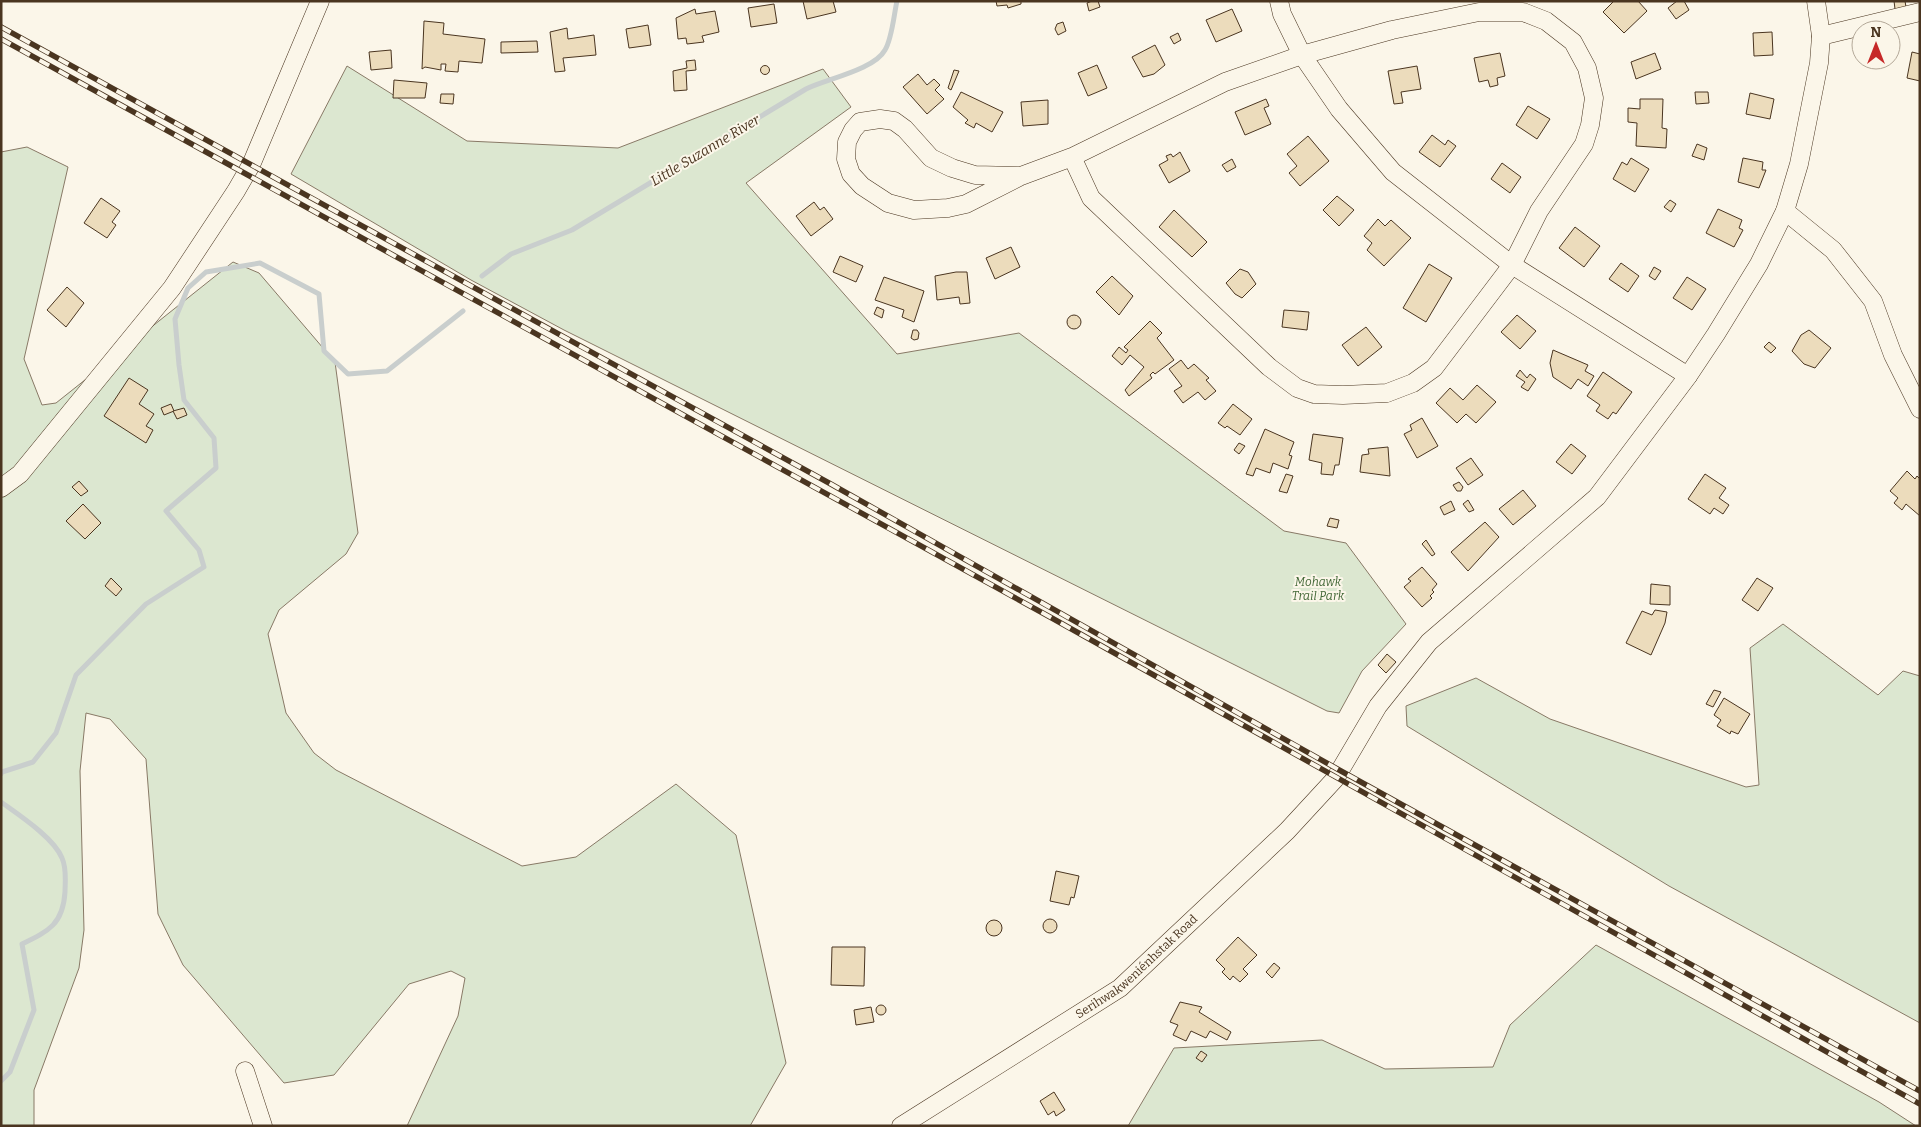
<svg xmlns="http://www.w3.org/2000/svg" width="1921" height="1127" viewBox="0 0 1921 1127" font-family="Bitter,serif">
	<rect width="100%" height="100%" fill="#fbf6e9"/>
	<g fill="#dce7d0" stroke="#887966">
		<polygon points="347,66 467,141 618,148 823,69 851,107 746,183 897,354 1019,333 1284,531 1346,543 1406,624 1362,671 1339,713 1327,711 564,330 471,280 291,174"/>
		<polygon points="27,147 68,167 24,359 42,405 56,403 233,262 259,273 335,362 358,533 346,554 279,610 268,634 286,713 314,753 336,770 522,866 576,857 676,784 736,835 786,1063 750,1126 407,1126 458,1016 465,978 451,971 409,984 334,1075 284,1083 183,965 158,914 146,759 110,719 86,713 80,771 84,930 79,968 34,1090 34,1126 1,1126 1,152"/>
		<polygon points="1783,624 1878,695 1903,671 1920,676 1920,1023 1669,886 1407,726 1406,706 1476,678 1550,719 1746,787 1759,785 1750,648"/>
		<polygon points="1596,945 1879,1102 1916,1126 1128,1126 1174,1048 1322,1040 1385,1069 1493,1067 1510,1025"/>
	</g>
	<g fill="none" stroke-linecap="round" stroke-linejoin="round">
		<g stroke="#c9cecd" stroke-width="5">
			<path d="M482,276L511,254L572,230L806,89C826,79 874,70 885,50C892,39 894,14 897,1"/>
			<polyline points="1,774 2,772 33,762 56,733 76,675 146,604 204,567 199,550 166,511 216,468 214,438 184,400 179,365 175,319 188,288 206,272 260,263 319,294 324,351 348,374 387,371 463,311"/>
			<path d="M1,802C19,815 54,838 62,858C67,869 65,882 65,892C63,924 49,931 22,944L34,1010L10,1072L1,1081"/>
		</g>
	</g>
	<g fill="#ecdcbc" stroke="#4a3520">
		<polygon points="803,1 833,1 836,12 807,19"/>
		<polygon points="996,1 1021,1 1021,4 1008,8 1007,5 997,6"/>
		<polygon points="1092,1 1098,1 1100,7 1089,11 1087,3"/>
		<polygon points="1614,1 1638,1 1647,11 1624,33 1603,12"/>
		<polygon points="1677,1 1684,1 1689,10 1676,19 1668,8"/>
		<polygon points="1894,1 1905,1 1906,7 1895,9"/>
		<polygon points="774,4 777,23 751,27 748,8"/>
		<polygon points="695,9 696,14 715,11 719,32 702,36 704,42 687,44 686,38 678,39 676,18"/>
		<polygon points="1232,9 1242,31 1216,42 1206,20"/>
		<polygon points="424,21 444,23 443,34 485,39 482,63 459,61 458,72 445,71 446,64 441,64 441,70 425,67 422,69"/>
		<polygon points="1063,22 1066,31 1058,35 1055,29 1057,24"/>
		<polygon points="648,25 651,45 629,48 626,29"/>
		<polygon points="567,28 568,39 594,35 596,55 563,58 565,71 555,72 550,32"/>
		<polygon points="1772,32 1773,55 1754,56 1753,33"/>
		<polygon points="1178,33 1181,40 1174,44 1170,37"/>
		<polygon points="537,41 538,52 501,53 501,42"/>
		<polygon points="1155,45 1165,65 1154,74 1143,77 1132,57"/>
		<polygon points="391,50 392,68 371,70 369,52"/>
		<polygon points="1912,52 1920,54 1920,81 1907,78"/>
		<polygon points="1500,53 1505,76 1497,78 1498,85 1490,87 1488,80 1479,82 1474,58"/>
		<polygon points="1655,53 1661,69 1636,79 1631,62"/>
		<polygon points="695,60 696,70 686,71 687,90 674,91 673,71 687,68 686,61"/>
		<polygon points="1097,65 1107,88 1088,96 1078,73"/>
		<circle cx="765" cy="70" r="4.5"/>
		<polygon points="1417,66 1421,89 1401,92 1403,103 1394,104 1388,71"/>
		<polygon points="954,70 959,71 951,90 948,88"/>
		<polygon points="918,74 927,85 934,79 940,85 935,90 944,99 927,114 903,87"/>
		<polygon points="394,80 427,83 425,98 393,98"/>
		<polygon points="961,92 1003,112 992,132 976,123 974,128 965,123 968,120 953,107"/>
		<polygon points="1695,92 1708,92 1709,103 1696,104"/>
		<polygon points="1750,93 1774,99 1770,119 1746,114"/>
		<polygon points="441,94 454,94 453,104 440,103"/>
		<polygon points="1266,99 1269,106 1264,108 1271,124 1245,135 1235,112"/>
		<polygon points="1640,99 1663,99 1662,128 1667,129 1666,148 1636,146 1637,123 1628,122 1628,108 1640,109"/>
		<polygon points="1048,100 1048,124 1023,126 1021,102"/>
		<polygon points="1528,106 1550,119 1537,139 1516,125"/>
		<polygon points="1432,135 1445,145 1448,140 1456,146 1440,167 1419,152"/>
		<polygon points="1308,136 1329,161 1300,186 1289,173 1297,166 1287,154"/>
		<polygon points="1697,144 1707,148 1704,160 1692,156"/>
		<polygon points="1180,152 1190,171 1169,183 1159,165 1168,160 1166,156 1171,154 1173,157"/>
		<polygon points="1631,158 1649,169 1635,192 1613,179 1622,162 1627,165"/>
		<polygon points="1743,158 1763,162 1762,170 1766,170 1759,188 1738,182"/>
		<polygon points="1232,159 1236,167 1227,172 1222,165"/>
		<polygon points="1502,163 1521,177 1510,193 1491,179"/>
		<polygon points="1337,196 1354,210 1339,226 1323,210"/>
		<polygon points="101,198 120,211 112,222 116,225 107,238 84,223"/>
		<polygon points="1670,200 1676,204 1671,212 1664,207"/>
		<polygon points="814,202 820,210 824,207 833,219 811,236 796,216"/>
		<polygon points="1718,209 1742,220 1739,228 1743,230 1734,247 1706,233"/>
		<polygon points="1174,210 1207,242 1192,257 1159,227"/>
		<polygon points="1378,219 1385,226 1391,220 1411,238 1384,266 1367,250 1372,243 1364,236"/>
		<polygon points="1575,227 1600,246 1584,267 1559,248"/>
		<polygon points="1011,247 1020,267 995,279 986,258"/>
		<polygon points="840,256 863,266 856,282 833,272"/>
		<polygon points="1621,263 1639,276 1628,292 1609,279"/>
		<polygon points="1429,264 1452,278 1426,322 1403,308"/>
		<polygon points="1654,267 1661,271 1655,280 1649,276"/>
		<polygon points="1240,269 1248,272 1256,284 1242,298 1235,294 1226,283"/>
		<polygon points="956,272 967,272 970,303 960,304 959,297 937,300 935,276"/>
		<polygon points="1112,276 1133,296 1119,315 1096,292"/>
		<polygon points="884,277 924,291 914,322 902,317 904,310 875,300"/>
		<polygon points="1687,277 1706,289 1692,310 1673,298"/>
		<polygon points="67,287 84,303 66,327 47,310"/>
		<polygon points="877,307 884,310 882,318 874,314"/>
		<polygon points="1284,310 1309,312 1307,330 1282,327"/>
		<circle cx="1074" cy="322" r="7"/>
		<polygon points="1517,315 1536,331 1520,349 1501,332"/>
		<polygon points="1150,321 1162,333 1157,338 1174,360 1155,374 1153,372 1150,375 1152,378 1129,396 1125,390 1144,367 1130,355 1122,365 1112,356 1119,347 1126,353 1128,350 1124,347"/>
		<polygon points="1366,327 1382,347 1358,366 1342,345"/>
		<polygon points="913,330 917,330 919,333 918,339 914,340 911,338"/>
		<polygon points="1809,330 1831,348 1815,368 1804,364 1792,351 1801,335"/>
		<polygon points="1769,342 1776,348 1771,353 1764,347"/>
		<polygon points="1553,350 1588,365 1585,371 1594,376 1588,386 1578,379 1571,389 1553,377 1550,363"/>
		<polygon points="1181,360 1188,369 1194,364 1209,378 1206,380 1216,391 1205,400 1198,392 1183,403 1174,391 1182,386 1169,369"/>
		<polygon points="1520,370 1527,378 1530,374 1536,379 1528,391 1521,387 1525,382 1516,376"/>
		<polygon points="1603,372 1632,392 1616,414 1613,412 1608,419 1596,411 1600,405 1587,396"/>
		<polygon points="129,378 148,390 139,404 154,414 146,426 153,430 146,443 104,416"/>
		<polygon points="1477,385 1496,402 1476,423 1466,414 1457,423 1436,403 1450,388 1463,400"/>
		<polygon points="171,404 174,411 164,415 161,408"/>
		<polygon points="1233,404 1252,419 1240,435 1227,426 1225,428 1218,423"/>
		<polygon points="184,408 187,415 177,419 173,411"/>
		<polygon points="1422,418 1438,446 1417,458 1404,434 1412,430 1410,425"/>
		<polygon points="1265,429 1294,442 1289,455 1292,456 1288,469 1273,463 1270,473 1256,468 1253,476 1246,474"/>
		<polygon points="1313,434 1343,438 1339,465 1335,465 1333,475 1321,474 1322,463 1309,460"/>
		<polygon points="1239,443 1245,446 1239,454 1234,450"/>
		<polygon points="1571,444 1586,456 1572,474 1556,462"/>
		<polygon points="1388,447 1390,476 1360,472 1362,455 1369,454 1368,449"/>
		<polygon points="1471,458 1483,475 1468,485 1456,468"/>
		<polygon points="1907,471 1915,479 1917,476 1920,479 1920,516 1906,504 1902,510 1894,503 1898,498 1890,491"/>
		<polygon points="1286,474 1293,476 1287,493 1279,491"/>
		<polygon points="1705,474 1726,488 1719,498 1729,505 1723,514 1714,508 1710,514 1688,499"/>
		<polygon points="79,481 88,491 81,496 72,487"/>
		<polygon points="1459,482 1463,487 1461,491 1457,491 1453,485"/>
		<polygon points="1523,490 1536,506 1513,525 1499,509"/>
		<polygon points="1468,500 1474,510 1469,512 1463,504"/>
		<polygon points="1451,501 1455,510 1444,515 1440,507"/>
		<polygon points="83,504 101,523 85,539 66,521"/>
		<polygon points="1330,518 1339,520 1337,528 1327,526"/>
		<polygon points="1485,522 1499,537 1468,571 1451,552"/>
		<polygon points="1426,540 1435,554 1432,556 1422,544"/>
		<polygon points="1422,567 1437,584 1432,590 1434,592 1430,596 1432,598 1422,607 1404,587 1411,581 1408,579"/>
		<polygon points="111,578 122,589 116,596 105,586"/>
		<polygon points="1757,578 1773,588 1758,611 1742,600"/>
		<polygon points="1651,584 1670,586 1670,605 1650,604"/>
		<polygon points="1655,610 1667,612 1665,623 1651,655 1626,643 1642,611 1652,615"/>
		<polygon points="1387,654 1396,662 1386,673 1378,665"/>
		<polygon points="1714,690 1721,692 1713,707 1706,704"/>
		<polygon points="1724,698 1750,714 1738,734 1731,731 1730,734 1717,726 1721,720 1714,715"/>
		<polygon points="1056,871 1079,876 1074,898 1071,897 1069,905 1050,901"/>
		<circle cx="1050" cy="926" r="7"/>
		<circle cx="994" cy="928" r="8"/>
		<polygon points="1238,937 1257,955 1243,969 1248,974 1240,982 1233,976 1230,980 1222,972 1225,969 1216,960"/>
		<polygon points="832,947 865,947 864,986 831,985"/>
		<polygon points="1274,963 1280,968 1272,978 1266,972"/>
		<polygon points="1180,1002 1202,1007 1199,1012 1231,1032 1227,1040 1210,1031 1206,1038 1191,1031 1186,1041 1173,1035 1178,1025 1170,1022"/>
		<circle cx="881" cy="1010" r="5"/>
		<polygon points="871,1007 874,1022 856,1025 854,1010"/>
		<polygon points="1201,1051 1207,1055 1202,1062 1196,1058"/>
		<polygon points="1054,1092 1065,1110 1056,1116 1054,1111 1048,1115 1040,1101"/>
	</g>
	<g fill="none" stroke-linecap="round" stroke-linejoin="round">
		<g stroke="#4a3520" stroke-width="19">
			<g id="minor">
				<polyline points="1279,1 1282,14 1302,55 1339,109 1393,172 1512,265 1688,376"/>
				<polyline points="1821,36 1920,12"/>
				<polyline points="1021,176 975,175 952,168 931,158 905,129 894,121 880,119 860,122 853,130 847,142 846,159 851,174 862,186 888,203 914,210 948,208 966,204 1021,176 1072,157 1225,82 1302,55 1392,30 1479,12 1523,12 1546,21 1573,42 1587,68 1594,98 1590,125 1584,144 1539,211 1512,265 1434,368 1413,383 1387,393 1343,395 1314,394 1297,388 1269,367 1091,198 1072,157"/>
				<polyline points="1785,211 1833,250 1873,301 1893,355 1920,409"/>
				<polyline points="1,488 20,474 172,288 236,191 251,165 320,1"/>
				<polyline points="245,1071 263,1126"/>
				<path id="s1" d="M901,1126L1120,988L1287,831L1335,779L1378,706L1429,642L1597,497L1688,376L1716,334L1759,264L1785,211L1799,164L1819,63L1821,36L1816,1"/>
			</g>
		</g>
		<use href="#minor" stroke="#fbf6e9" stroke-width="18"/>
		<g stroke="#4a3520" stroke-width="5.5">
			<g id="rail">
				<polyline points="1,27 829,483 1341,771 1920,1091"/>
				<polyline points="1,39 1050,617 1920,1104"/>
			</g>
		</g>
		<use href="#rail" stroke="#fbf6e9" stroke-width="4" stroke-dasharray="11" stroke-linecap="butt"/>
	</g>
	<g text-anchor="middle" stroke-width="4" stroke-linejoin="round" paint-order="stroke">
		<g font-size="12" font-style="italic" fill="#436837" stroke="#fbf6e9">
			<text x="1318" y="586">Mohawk<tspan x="1318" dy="14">Trail Park</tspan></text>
		</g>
		<g font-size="12" fill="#4a3520" stroke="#fbf6e9">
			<text dy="4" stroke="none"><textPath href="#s1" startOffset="285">Serihwakweniénhstak Road</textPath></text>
		</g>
		<g font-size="14" font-style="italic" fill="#4a3520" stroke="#fbf6e9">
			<text transform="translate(705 150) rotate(-31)" y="5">Little Suzanne River</text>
		</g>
	</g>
	<rect width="1921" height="1127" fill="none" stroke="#4a3520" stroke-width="5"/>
	<g transform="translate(1876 45)"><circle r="24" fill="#fbf6e9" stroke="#b4a999"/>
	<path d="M0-4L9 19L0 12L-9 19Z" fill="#c62828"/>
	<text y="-8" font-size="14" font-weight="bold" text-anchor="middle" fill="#4a3520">N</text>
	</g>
</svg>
